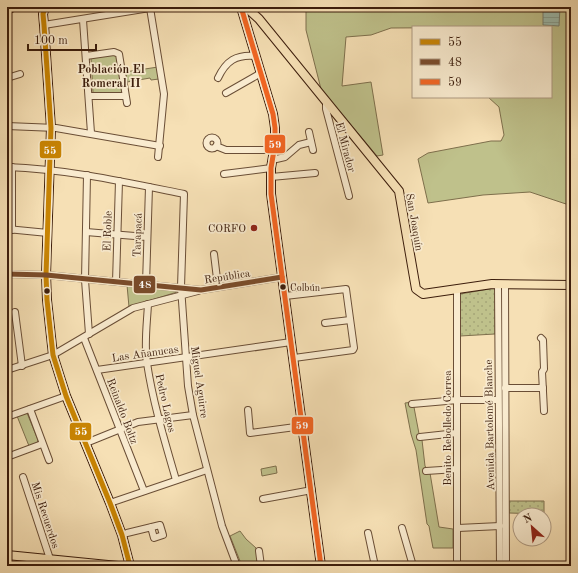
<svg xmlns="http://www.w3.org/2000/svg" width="578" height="573" viewBox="0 0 578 573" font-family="'Old Standard TT',serif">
	<defs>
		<pattern id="grass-dots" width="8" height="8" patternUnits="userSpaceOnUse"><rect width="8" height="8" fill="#bfc18b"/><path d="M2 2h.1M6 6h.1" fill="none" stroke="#a5a577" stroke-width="1.8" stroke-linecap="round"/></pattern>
		<pattern id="water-rules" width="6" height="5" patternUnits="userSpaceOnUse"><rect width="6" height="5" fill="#9dbdb0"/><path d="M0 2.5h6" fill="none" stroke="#88a296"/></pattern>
	</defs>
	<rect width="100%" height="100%" fill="#f6e0b5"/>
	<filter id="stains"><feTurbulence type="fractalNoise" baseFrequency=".005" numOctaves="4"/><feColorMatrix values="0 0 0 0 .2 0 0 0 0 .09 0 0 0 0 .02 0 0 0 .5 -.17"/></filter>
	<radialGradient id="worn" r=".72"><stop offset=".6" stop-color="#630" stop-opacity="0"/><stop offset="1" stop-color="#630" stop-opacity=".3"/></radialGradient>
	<g fill="url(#grass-dots)" stroke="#7e6f4c">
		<polygon points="495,288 495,334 460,336 460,294"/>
		<polygon points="509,501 544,501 544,514 509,513"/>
	</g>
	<g fill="#bfc18b" stroke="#7e6f4c">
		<polygon points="306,7 571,7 571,209 569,205 530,192 483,195 428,203 418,159 428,153 491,141 501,141 504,135 499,107 488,97 551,97 551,27 391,28 371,35 346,37 342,86 371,82 383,155 377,156 321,89 306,30"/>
		<polygon points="114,54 117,57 122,92 119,95 93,93 91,58"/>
		<polygon points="158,67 159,79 151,80 150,78 127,82 125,72"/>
		<polygon points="127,285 174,290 177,292 129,307"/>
		<polygon points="413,402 420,439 422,440 425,466 430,473 439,527 453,529 453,548 433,548 429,526 427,524 416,450 411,434 405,403"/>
		<polygon points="27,413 38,440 37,443 29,446 17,416"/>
		<polygon points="276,466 277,473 262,476 261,469"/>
		<polygon points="240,531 246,539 256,548 258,566 242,566 230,536"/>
	</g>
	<polygon fill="url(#water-rules)" stroke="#767d6e" points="543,7 560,7 559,26 543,25"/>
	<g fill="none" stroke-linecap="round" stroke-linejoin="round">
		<g stroke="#6a4e36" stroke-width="8">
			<g id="minor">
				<polyline points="150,8 164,94 158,157"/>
				<polyline points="83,20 91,133"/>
				<polyline points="44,25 156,7"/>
				<polyline points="86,56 114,52 119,54 127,103"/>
				<polyline points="7,78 20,74"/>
				<path d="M218,78C226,61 236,54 256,56"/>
				<polyline points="226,93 261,73"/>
				<polyline points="89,96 125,96"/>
				<polyline points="326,102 326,109 349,196"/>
				<polyline points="7,126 56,128 160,146"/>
				<polyline points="309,132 313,150"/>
				<circle cx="212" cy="143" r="5.5"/>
				<polyline points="216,146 226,150 274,150"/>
				<polyline points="272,160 285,157 299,145 311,142"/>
				<path d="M7,167C67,169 125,182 184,194L181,287L188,386L193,415L222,526L237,566"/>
				<polyline points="12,167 12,230"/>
				<polyline points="224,174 271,168"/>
				<polyline points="87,175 85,280 89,334"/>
				<polyline points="271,177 315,173"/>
				<polyline points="7,229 48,233"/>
				<polyline points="86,232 147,237"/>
				<polyline points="214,254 218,287"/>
				<polyline points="7,274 46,275 201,290 282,277"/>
				<polyline points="116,282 119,181"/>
				<polyline points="146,284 149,187"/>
				<polyline points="498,284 500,566"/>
				<polyline points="505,284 506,566"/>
				<polyline points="457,289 457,566"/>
				<polyline points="285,296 346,289 354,348 353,350 294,358"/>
				<path d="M148,304C147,324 144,344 147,363C153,403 165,442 176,480"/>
				<polyline points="15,312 22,366"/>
				<polyline points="325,323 350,320"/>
				<polyline points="84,338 144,491"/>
				<polyline points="541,338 543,340 544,369 542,372 544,411"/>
				<polyline points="7,370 53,355 133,308 198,291"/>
				<polyline points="97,370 291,342"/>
				<polyline points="505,388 543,388"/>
				<polyline points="412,404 458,400 498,400"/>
				<polyline points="30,409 49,460"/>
				<polyline points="248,410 250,433 303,426"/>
				<polyline points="7,417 66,396"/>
				<polyline points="420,437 457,433"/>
				<polyline points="86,443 138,422 193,415"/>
				<polyline points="7,457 42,444"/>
				<polyline points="426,471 457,469"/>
				<polyline points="23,477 50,559"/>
				<polyline points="263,499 312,490"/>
				<polyline points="110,503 207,470"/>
				<polyline points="402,528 413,566"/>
				<polyline points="458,528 500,526"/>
				<polyline points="368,533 375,566"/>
				<polyline points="122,535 127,533 160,525 163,535 154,538 151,527"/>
				<polyline points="259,551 261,566"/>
			</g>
		</g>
		<g stroke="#3c1d0c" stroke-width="10">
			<g id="major">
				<polyline points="45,7 43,14 44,25 51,128 46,275 47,300 53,355 66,396 110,503 122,535 130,566"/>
				<polyline points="241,7 273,114 275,128 275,144 271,168 271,194 321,566"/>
				<polyline points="246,7 259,19 399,191 416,289 423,294 492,284 571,285"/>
				<polyline points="7,10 13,7"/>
				<polyline points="7,555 118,566"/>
			</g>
		</g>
		<use href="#minor" stroke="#f9ebcf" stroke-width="6"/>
		<use href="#major" stroke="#f6e0b5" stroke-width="8"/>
		<g stroke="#f9ebcf" stroke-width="8">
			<polyline id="bus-1" points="45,7 43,14 44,25 51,128 46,275 47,300 53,355 66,396 110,503 122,535 130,566"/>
		</g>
		<g stroke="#f9ebcf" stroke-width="8">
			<polyline id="bus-2" points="7,274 46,275 201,290 282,277"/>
		</g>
		<g stroke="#f9ebcf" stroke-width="8">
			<polyline id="bus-3" points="241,7 273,114 275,128 275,144 271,168 271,194 321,566"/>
		</g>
		<use href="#bus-1" stroke="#c88403" stroke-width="5"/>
		<use href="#bus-2" stroke="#7a4b2a" stroke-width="5"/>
		<use href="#bus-3" stroke="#f26522" stroke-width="5"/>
	</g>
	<circle fill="#8f2418" stroke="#f9ebcf" stroke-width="1.5" cx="254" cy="228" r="4"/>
	<g fill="#3c1d0c" stroke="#f9ebcf" stroke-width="1.5">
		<circle cx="283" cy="287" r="3.5"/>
		<circle cx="47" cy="291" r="3.5"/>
	</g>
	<g text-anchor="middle" stroke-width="3.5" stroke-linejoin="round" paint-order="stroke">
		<g font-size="10" fill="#3c1d0c" stroke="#f9ebcf" text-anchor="start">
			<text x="290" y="291">Colbún</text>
		</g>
		<g font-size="11" fill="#3c1d0c" stroke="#f9ebcf">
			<text transform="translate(346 147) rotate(75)" y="4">El Mirador</text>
			<text transform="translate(415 222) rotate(80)" y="4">San Joaquín</text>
			<text transform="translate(107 231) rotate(-88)" y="4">El Roble</text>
			<text transform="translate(137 235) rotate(-88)" y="4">Tarapacá</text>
			<text transform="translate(227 276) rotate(-9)" y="4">República</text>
			<text transform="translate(145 353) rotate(-8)" y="4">Las Añanucas</text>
			<text transform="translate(200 382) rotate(82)" y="4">Miguel Aguirre</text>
			<text transform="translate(166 403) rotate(77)" y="4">Pedro Lagos</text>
			<text transform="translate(123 411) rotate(69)" y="4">Reinaldo Boltz</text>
			<text transform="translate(489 425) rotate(-91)" y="4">Avenida Bartolomé Blanche</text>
			<text transform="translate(447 428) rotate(-90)" y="4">Benito Rebolledo Correa</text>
			<text transform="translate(46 515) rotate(72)" y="4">Mis Recuerdos</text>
		</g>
		<g font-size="11" fill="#3c1d0c" stroke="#f9ebcf" text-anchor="end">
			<text x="246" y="232">CORFO</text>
		</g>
		<g font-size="12" font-weight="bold" fill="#3c1d0c" stroke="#f9ebcf">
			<text x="111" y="73">Población El<tspan x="111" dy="14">Romeral II</tspan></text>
		</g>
	</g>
	<g stroke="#f9ebcf" stroke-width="1.5">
		<rect x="264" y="134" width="22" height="20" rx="4" fill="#f26522"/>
		<rect x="39" y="140" width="23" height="19" rx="4" fill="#c88403"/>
		<rect x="133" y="275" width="23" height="19" rx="4" fill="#7a4b2a"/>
		<rect x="291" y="416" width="23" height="19" rx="4" fill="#f26522"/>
		<rect x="69" y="422" width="23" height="19" rx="4" fill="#c88403"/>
	</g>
	<g font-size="11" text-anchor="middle" font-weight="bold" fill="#fff">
		<text x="275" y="148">59</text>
		<text x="50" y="154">55</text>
		<text x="145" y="288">48</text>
		<text x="302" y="429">59</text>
		<text x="81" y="435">55</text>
	</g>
	<rect width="578" height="573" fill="none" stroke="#f6e0b5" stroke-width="24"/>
	<rect x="8" y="8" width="562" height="557" fill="none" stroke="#3c1d0c" stroke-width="2"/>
	<rect x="12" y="12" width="554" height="549" fill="none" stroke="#3c1d0c"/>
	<rect x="412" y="26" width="140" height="72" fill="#f9ebcf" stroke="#ad9981"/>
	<rect x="420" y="39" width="20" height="6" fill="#c88403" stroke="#ad9981"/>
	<text x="448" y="46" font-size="12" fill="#3c1d0c">55</text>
	<rect x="420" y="59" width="20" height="6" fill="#7a4b2a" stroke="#ad9981"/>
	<text x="448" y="66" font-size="12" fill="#3c1d0c">48</text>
	<rect x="420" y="79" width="20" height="6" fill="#f26522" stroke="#ad9981"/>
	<text x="448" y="86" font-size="12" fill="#3c1d0c">59</text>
	<g transform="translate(532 527) rotate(333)"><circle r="19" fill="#f9ebcf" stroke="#ad9981"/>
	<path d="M0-3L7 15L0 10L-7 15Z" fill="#8f2418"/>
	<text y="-6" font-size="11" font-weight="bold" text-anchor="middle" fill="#3c1d0c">N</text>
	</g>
	<path d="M28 44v6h68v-6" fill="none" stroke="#3c1d0c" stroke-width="2"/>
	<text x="34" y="44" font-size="12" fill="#3c1d0c" stroke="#f9ebcf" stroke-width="3" paint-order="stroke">100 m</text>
	<rect width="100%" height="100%" filter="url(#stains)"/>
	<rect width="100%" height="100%" fill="url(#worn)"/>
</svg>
